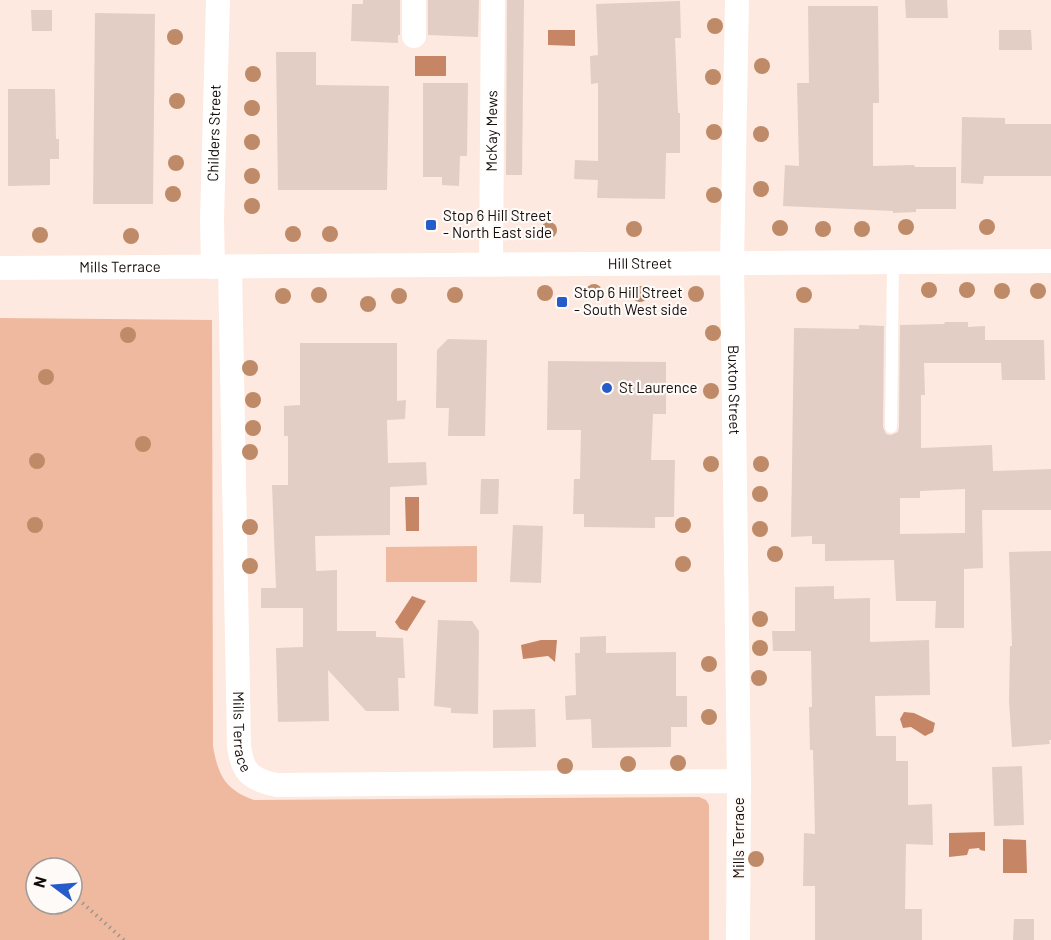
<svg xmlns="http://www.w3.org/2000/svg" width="1051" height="940" viewBox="0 0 1051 940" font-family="Barlow,sans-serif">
	<rect width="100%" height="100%" fill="#fde9df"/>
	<g fill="#efb99f" fill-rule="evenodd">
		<path d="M0,318L212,320L213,746C218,776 226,790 254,800L699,797L706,800L709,805V940H0ZM36,868H72V904H36Z"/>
		<polygon points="477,546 477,582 386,582 386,547"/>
	</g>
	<g fill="#c68665">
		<polygon points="548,30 575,30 575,46 548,45"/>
		<rect x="415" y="56" width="31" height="20"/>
		<polygon points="405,497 419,497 419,531 406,531"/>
		<polygon points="412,596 426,601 407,631 400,629 395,622"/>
		<polygon points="541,640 557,640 555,662 548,656 523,659 521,645"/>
		<polygon points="904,712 914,713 935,723 933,732 925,736 911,727 903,728 900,719"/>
		<polygon points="985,832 985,851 980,850 979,848 969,849 967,855 949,857 949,833"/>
		<polygon points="1003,839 1026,840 1027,873 1003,873"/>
	</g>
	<g fill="#e2cec5" fill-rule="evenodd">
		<polygon points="363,0 400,0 400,35 398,35 398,43 351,41 352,4 363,4"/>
		<polygon points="428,0 479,0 478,37 428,35"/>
		<polygon points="507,0 524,0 522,175 506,175"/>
		<polygon points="905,0 947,0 948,18 906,18"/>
		<polygon points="680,1 681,38 675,38 678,113 680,113 680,153 666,153 665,199 597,198 598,180 574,179 575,160 598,161 598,83 591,84 590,56 598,55 596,4"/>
		<polygon points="808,6 878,6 879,103 873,103 873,166 914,165 915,167 956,167 956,209 916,209 916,212 893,213 893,211 783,206 785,165 799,166 797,83 809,83"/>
		<polygon points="31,10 52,10 52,31 32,31"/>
		<polygon points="95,13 155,14 153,204 93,204"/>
		<polygon points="999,30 1031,30 1032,50 999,50"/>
		<polygon points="276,52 316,52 316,85 389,86 387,190 278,190"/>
		<polygon points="423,83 468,83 467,156 460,156 459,186 442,185 442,177 423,177"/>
		<polygon points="8,89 55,89 56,139 59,139 59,159 50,159 50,185 8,186"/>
		<polygon points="962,117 1005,118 1005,124 1051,124 1051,176 984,176 983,184 961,183"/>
		<path d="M945,322H968V327L985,326V340H1044L1045,380H1002L1001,363H924L925,395H921V448L992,445L993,471L1051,469V510H982L983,568L964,569V628H935L936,601H896L894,560L825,561V544H812V536L791,537L794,328L859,329V325L884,326L883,427L886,434L891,435L898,432L899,427L900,325L944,324ZM965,489V533L900,534V498H920V491Z"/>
		<polygon points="448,339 487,340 485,436 448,436 449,408 436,408 437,350"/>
		<polygon points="300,343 397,343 397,401 406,400 405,419 387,420 388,463 426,462 427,485 390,487 390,535 315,536 316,571 337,570 337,631 376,631 376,637 403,638 405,678 398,678 399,711 366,711 328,670 329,721 278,722 276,648 303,647 303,608 261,608 261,588 276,588 272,485 288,485 288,436 284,436 284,406 300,405"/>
		<polygon points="548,361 666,362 666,414 653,414 651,460 675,460 674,517 655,517 655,528 584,527 584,514 573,514 574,479 580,479 581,430 547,430"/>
		<polygon points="481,479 499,479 498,514 480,514"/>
		<polygon points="513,525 543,526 541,583 510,582"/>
		<polygon points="1051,551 1051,740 1049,740 1050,744 1012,747 1009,700 1010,646 1012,646 1009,552"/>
		<polygon points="834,586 834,599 870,598 870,642 929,640 930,695 875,696 876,736 896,736 896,761 908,761 908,805 932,804 933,845 906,844 905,909 922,909 922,940 815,940 815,886 803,886 804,833 815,834 813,750 810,750 809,707 812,707 811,651 773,651 772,631 795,631 795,587"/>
		<polygon points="438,620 472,621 479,631 478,714 451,713 451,708 434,706"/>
		<polygon points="606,636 606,653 676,652 676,696 687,696 687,727 671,727 671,747 592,748 591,719 566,720 565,696 576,695 575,653 580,653 580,637"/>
		<polygon points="535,709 536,747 493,748 493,710"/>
		<polygon points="1022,766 1024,825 994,826 992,767"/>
		<polygon points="1014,919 1034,919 1034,940 1013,940"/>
	</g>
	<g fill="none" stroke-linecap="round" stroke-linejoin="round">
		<polyline stroke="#a2938c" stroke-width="4" stroke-dasharray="1.5 4.5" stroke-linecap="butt" points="78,899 124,940"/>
		<polyline stroke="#fff" stroke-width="12" points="891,427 893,261"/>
		<g stroke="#fff" stroke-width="24">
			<path id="s1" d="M737,0L732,263L739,781"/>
			<polyline points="414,36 414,0"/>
			<path id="s2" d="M491,263L493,0"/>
			<path id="s3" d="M213,267L212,220L218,0"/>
			<path id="s4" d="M230,267L239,746C242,772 251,780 277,785L739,781L738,940"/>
			<path id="s5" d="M0,268L1051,261"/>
		</g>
	</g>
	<g fill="#be8a67">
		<circle cx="715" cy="26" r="8"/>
		<circle cx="175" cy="37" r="8"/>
		<circle cx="762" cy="66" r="8"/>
		<circle cx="253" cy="74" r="8"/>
		<circle cx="713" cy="77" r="8"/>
		<circle cx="177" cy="101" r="8"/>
		<circle cx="252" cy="108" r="8"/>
		<circle cx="714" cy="132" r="8"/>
		<circle cx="761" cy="134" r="8"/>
		<circle cx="252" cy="142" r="8"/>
		<circle cx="176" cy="163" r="8"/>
		<circle cx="252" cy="176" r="8"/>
		<circle cx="761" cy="189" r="8"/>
		<circle cx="173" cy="194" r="8"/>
		<circle cx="714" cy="195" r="8"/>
		<circle cx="252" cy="206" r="8"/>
		<circle cx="906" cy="227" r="8"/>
		<circle cx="987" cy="227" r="8"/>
		<circle cx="780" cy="228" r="8"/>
		<circle cx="634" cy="229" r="8"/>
		<circle cx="823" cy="229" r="8"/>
		<circle cx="862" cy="229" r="8"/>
		<circle cx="549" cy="230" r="8"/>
		<circle cx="293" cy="234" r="8"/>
		<circle cx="330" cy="234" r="8"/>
		<circle cx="40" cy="235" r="8"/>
		<circle cx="131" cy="236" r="8"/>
		<circle cx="929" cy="290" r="8"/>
		<circle cx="967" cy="290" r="8"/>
		<circle cx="1002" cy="291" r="8"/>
		<circle cx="1038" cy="291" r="8"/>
		<circle cx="594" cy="292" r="8"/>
		<circle cx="545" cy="293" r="8"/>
		<circle cx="640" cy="294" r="8"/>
		<circle cx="696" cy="294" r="8"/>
		<circle cx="319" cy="295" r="8"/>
		<circle cx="455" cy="295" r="8"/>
		<circle cx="804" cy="295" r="8"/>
		<circle cx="283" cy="296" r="8"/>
		<circle cx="399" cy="296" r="8"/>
		<circle cx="368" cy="304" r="8"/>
		<circle cx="713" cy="333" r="8"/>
		<circle cx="128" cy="335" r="8"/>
		<circle cx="250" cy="368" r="8"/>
		<circle cx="46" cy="377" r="8"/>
		<circle cx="711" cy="391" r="8"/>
		<circle cx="253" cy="400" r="8"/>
		<circle cx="253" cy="428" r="8"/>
		<circle cx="143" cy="444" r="8"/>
		<circle cx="250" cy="452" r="8"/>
		<circle cx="37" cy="461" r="8"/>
		<circle cx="711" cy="464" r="8"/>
		<circle cx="761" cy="464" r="8"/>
		<circle cx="760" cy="494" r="8"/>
		<circle cx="35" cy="525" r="8"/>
		<circle cx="683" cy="525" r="8"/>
		<circle cx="250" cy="527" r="8"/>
		<circle cx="760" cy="529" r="8"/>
		<circle cx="775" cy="554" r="8"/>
		<circle cx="683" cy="564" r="8"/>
		<circle cx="250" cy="566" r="8"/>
		<circle cx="760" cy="619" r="8"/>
		<circle cx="760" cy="648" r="8"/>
		<circle cx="709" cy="664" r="8"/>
		<circle cx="759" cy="678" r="8"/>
		<circle cx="709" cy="717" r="8"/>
		<circle cx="678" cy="763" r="8"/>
		<circle cx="628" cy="764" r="8"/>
		<circle cx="565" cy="766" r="8"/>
		<circle cx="756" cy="859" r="8"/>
	</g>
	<g fill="#265cca" stroke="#fefaf8" stroke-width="2">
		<rect x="425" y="219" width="12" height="12" rx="3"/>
		<rect x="556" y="296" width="12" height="12" rx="3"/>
		<circle cx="607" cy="388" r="6"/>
	</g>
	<g text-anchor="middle" stroke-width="4.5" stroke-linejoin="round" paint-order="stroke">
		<g font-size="15" fill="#140d0a" stroke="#fefaf8">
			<text dy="5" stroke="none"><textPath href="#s2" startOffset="132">McKay Mews</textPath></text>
			<text dy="5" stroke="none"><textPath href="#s3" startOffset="134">Childers Street</textPath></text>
			<text dy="5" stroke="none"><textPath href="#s5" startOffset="640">Hill Street</textPath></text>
			<text dy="5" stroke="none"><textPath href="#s5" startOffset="120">Mills Terrace</textPath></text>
			<text dy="5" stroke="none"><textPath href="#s1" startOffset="390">Buxton Street</textPath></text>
			<text dy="5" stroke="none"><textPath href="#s4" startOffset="465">Mills Terrace</textPath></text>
			<text transform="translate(739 838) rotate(-90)" y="5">Mills Terrace</text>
		</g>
		<g font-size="15" fill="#140d0a" stroke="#fefaf8" text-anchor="start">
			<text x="443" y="221">Stop 6 Hill Street<tspan x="443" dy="17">- North East side</tspan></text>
			<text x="574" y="298">Stop 6 Hill Street<tspan x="574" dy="17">- South West side</tspan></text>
			<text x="619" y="393">St Laurence</text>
		</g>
	</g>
	<g transform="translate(54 886) rotate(286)"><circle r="28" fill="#fefaf8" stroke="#a09b99" stroke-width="1.5"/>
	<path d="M0-4.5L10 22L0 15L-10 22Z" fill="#265cca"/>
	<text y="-9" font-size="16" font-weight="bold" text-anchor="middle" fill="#140d0a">N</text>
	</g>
</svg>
